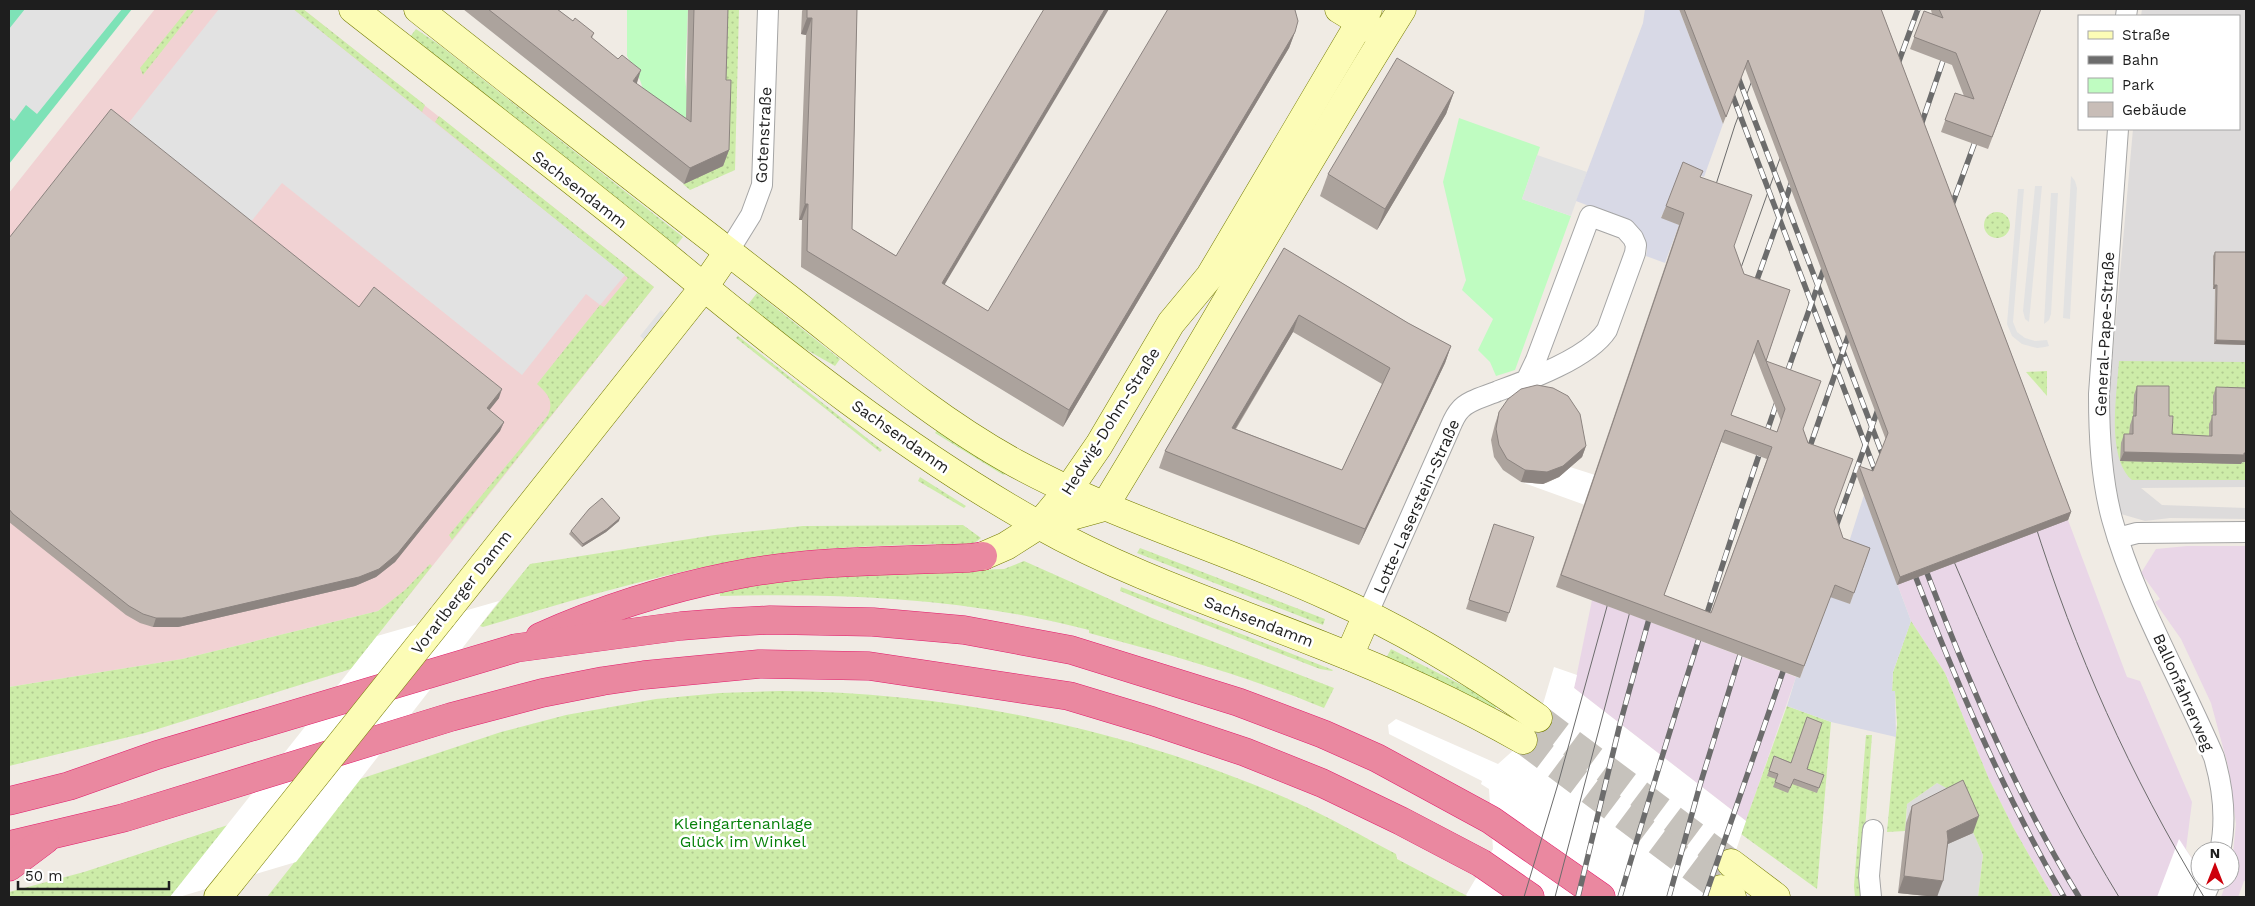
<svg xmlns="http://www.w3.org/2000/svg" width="2255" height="906" viewBox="0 0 2255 906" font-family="'Work Sans',sans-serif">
	<defs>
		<pattern id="grass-dots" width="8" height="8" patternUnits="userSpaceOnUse" patternTransform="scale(1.25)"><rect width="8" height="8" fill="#cdeca8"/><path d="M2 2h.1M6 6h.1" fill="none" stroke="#b0ca90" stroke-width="1.8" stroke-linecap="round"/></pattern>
	</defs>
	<rect width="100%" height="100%" fill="#f0ebe4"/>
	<g fill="#dddbdb">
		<polygon points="2142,9 2246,9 2246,256 2213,289 2215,289 2214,344 2246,345 2246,487 2141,488 2162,505 2246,508 2246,519 2170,518 2145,521 2121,514 2116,489 2109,441 2109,397 2133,129 2239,129 2239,16 2141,16"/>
		<polygon points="1937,783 1956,792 1983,855 1978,897 1935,897 1898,893 1906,823 1907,804"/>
	</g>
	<polygon fill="#f1d2d3" points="155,9 303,9 654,287 407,598 395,598 378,611 182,659 9,687 9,193"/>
	<g fill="#e9d6e7">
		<polygon points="1873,518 2068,520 2127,677 2140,681 2192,802 2186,849 2200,871 2200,881 2217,897 2053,897 2013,827 1989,779 1945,673 1911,621"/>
		<polygon points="2187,546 2246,546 2246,881 2244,881 2238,897 2221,897 2227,881 2230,881 2236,824 2228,766 2211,703 2181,639 2155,602 2160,599 2141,573 2156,549"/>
		<polygon points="1592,600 1796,677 1746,821 1574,688"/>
	</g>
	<g fill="url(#grass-dots)">
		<polygon points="188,9 195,9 143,75 140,68"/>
		<polygon points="293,9 303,9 425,105 422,112"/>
		<polygon points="723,9 739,9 735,170 690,190 683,184 690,178 692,180 714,169"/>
		<polygon points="416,29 438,44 683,237 675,247 410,37"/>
		<path d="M439,116L654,287L452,540L449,535L548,415C554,401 548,394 537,384L600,305L604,307L628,278L435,122Z"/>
		<circle cx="1997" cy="225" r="13"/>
		<polygon points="757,293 840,359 835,366 779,334 746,307"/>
		<polygon points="738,336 882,450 880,452 736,338"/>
		<path d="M2119,361L2246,362V397L2227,462L2228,464L2246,462V480H2132C2106,457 2117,393 2119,361Z"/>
		<polygon points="2047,371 2047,396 2026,372"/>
		<polygon points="938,429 1010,469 1004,475 1000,473 935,433"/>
		<polygon points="920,477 966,506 964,508 918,481"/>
		<path d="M963,525L981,538C970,549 951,545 936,546V544C877,546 817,547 758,557C664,572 573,600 483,627L480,626L530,564L715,535L803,526Z"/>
		<polygon points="1140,548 1325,619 1323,625 1137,553"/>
		<path d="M1024,561L1152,618L1334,688L1324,708C1250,677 1168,654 1089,633V630C965,598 847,593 720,596V593C812,571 909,573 1004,569Z"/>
		<polygon points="430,564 432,566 351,669 145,733 9,766 9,687 182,659 378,611 405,590"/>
		<polygon points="1121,587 1333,670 1332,671 1320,669 1147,602 1120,591"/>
		<polygon points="1911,621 1945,673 1989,779 2013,827 2053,897 1978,897 1983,855 1956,793 1937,783 1907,804 1905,831 1887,832 1897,724 1895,691 1892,691 1893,672"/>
		<polygon points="1391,649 1499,704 1494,709 1385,660"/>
		<path d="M781,691C957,692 1134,731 1295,802C1329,817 1362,836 1396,854L1397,859L1469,897H267L360,779L501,732L566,715L656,699L720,693Z"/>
		<polygon points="1787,706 1831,722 1817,889 1741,834"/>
		<polygon points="1866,735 1872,735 1860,897 1855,897 1854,886"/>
		<polygon points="228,825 170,897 9,897 9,892 84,872"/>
	</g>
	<g fill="#bffcc1">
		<polygon points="627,9 688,9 685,77 690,126 652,115 640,80 627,56"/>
		<polygon points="1459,118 1540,147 1522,199 1571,216 1515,370 1496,376 1490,362 1478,350 1493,319 1462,290 1466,280 1443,182"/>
	</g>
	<polygon fill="#7ee2b7" points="9,9 132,9 9,164"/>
	<g fill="#e2e2e2">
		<polygon points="25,9 122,9 37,114 26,105 14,121 9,117 9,29"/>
		<polygon points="219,9 293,9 625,275 600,305 586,294 522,375 282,183 246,228 123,130"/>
		<polygon points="1537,155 1587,172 1571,216 1522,199"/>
		<polygon points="2071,176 2075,181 2077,188 2070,319 2063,318"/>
		<polygon points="2035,186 2042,186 2029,322 2025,319 2023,311"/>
		<polygon points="2018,189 2024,189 2013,322 2017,332 2025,338 2035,341 2047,340 2049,346 2045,347 2037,348 2022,344 2012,336 2007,324"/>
		<polygon points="2051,193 2058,193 2051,314 2049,320 2044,324"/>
		<polygon points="661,310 665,314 645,340 640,336"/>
	</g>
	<g fill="#d8d9e6">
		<polygon points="1645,9 1679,9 1723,124 1704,177 1688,170 1661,217 1679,225 1665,263 1646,256 1647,250 1644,236 1634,223 1576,201 1643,23"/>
		<polygon points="1864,495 1911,621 1893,672 1892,691 1895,691 1896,737 1831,722 1787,706 1796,677 1800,678 1831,596 1850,604 1862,569 1865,569 1843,561"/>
	</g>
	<g fill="#fff">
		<polygon points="1570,467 1595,475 1585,505 1521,482 1538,484 1547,483 1559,477"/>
		<polygon points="499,601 296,862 179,897 170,897 377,636"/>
		<polygon points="1554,667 1577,675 1574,688 1746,821 1720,897 1469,897 1466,895 1493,849 1489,789 1481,784 1482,781 1389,734 1388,725 1396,719 1498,764 1535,731"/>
		<polygon points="2179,839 2200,871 2200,881 2207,881 2217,897 2157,897"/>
	</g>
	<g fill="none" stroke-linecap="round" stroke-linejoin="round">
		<g stroke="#c6c2bc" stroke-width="28" stroke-dasharray="28 14" stroke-linecap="butt">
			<polyline points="1538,718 1731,863"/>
			<polyline points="1523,740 1721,889"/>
		</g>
		<g stroke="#a5a5a5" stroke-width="22">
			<g id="street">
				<polyline points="2126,16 2127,9"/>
				<path d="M2118,129L2099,394C2099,436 2101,478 2112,519C2134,599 2181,680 2214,757C2223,788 2227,819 2220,851"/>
				<polyline points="728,252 751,215 762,185 768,9"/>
				<polyline points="2118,538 2137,533 2246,532"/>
				<path d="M1367,615L1449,430C1452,423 1455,415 1460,410C1468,400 1487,396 1498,391C1529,380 1589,358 1607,330L1635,253L1636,245L1633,238L1625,229L1590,216L1536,360L1526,381"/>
				<polyline points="1871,897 1869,876 1873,830"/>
				<polyline points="2204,897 2211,881"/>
			</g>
		</g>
		<g stroke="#747b00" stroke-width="29">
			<g id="secondary">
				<path d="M353,9C459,92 566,174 671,260C787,356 907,451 1039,525C1128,575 1226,607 1321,645C1390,672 1458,703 1523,740"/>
				<path d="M418,9C540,106 664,202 788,298C861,355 933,418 1015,463C1116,518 1226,549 1330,597C1404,630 1472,671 1538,718"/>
				<polyline points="1339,9 1375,31"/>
				<path d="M1039,525L1104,507C1205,342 1299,173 1402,9"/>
				<polyline points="983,556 1006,546 1039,525 1068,490 1099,445 1171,323 1210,276 1368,9"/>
				<polyline points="442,617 704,287 728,252"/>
				<polyline points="1349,656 1367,615"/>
				<polyline points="1731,863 1776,897"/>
				<polyline points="1721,889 1732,897"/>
				<polyline points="218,897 231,881"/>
			</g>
		</g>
		<g stroke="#e21c6b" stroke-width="29">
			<g id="highway">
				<path d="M540,637C600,610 666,589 731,576C808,560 890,561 969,558L983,556"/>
				<polyline points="9,801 69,786 157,755 516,648 681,626 731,622 770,620 873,622 964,630 1071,650 1238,702 1323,734 1377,758 1491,820 1601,897"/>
				<polyline points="9,845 123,818 451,717 542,693 603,681 644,675 759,664 869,666 1069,696 1152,721 1245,752 1322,783 1401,821 1481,863 1530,897"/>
				<polyline points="9,867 45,840"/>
			</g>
		</g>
		<use href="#street" stroke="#fff" stroke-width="20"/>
		<use href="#secondary" stroke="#fcfcb6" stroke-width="28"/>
		<use href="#highway" stroke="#ea88a0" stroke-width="28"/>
		<g stroke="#6c6c6c" stroke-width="1">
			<polyline points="1712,197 1735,125 1756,70"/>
			<polyline points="1737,279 1784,147"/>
			<path d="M2033,518C2076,655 2129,773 2204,897"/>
			<path d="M1949,550C2000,669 2051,786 2119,897"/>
			<polyline points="1524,897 1558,784 1611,592"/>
			<polyline points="1555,897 1633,600"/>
		</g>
		<g stroke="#6c6c6c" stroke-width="5.5">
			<g id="rail">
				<polyline points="1735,69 1886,464"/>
				<polyline points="1895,72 1918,9"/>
				<polyline points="1729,86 1879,481"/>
				<polyline points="1918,134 1947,49"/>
				<polyline points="1948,216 1979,131"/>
				<polyline points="1753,291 1795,173"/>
				<polyline points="1806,458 1852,325"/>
				<polyline points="1833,535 1881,401"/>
				<path d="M1922,560C1966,676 2014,791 2079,897"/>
				<path d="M1911,565C1955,679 2002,791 2064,897"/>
				<polyline points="1578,897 1620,724 1652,608"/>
				<path d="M1620,897C1683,683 1751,470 1827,260"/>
				<polyline points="1669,897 1700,785 1744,642"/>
				<polyline points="1705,897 1787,660"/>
			</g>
		</g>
		<use href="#rail" stroke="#fff" stroke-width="4" stroke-dasharray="11" stroke-linecap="butt"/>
		<g stroke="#747b00" stroke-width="29" stroke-linecap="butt">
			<polyline id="secondary-bridge" points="231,881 442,617"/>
		</g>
		<use href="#secondary-bridge" stroke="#fcfcb6" stroke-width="28"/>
	</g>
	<g fill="#aca39d" fill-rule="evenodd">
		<polygon points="463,9 557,9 573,21 594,33 592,38 636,84 686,118 688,9 728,9 726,80 729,150 723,166 684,184"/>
		<polygon points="803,9 857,9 852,229 988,311 1295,32 1289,48 1063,427 801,267 802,220 799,220 806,35 801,34 802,11"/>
		<polygon points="1679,9 1881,9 2071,512 2068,520 1897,585 1856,474 1859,466 1873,471 1886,440 1745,68 1723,124"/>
		<polygon points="1931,9 2041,9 1988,149 1941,132 1955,93 1964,96 1952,65 1910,49 1924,11 1932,14 1931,10"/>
		<polygon points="1454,92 1446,114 1377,230 1320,196 1328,174"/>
		<path d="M1701,177L1734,246L1744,274L1790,290L1762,373L1754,352L1731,415L1777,432L1781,421L1762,373L1766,361L1803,429L1834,511L1843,538L1870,548L1850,604L1830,597L1800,678L1556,587L1679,225L1661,218L1666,206ZM1721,442L1767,459L1711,613L1664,595Z"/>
		<polygon points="9,238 359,307 499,398 489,410 504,422 500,431 395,562 376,577 355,586 178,627 153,627 140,623 126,615 9,522"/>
		<path d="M1284,248L1408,323L1451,346L1445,363L1359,545L1159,468L1165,451ZM1293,332L1382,384L1342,470L1236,429Z"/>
		<polygon points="2215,252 2246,252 2246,345 2214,344 2215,289 2213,289 2213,256"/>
		<polygon points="2137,386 2169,416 2172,434 2209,436 2209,424 2213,415 2213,396 2216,387 2242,462 2241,464 2120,461 2121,443 2124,434 2129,434 2130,425 2133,416 2134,395"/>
		<polygon points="1499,412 1586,446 1582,457 1559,477 1543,484 1521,482 1503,470 1494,457 1491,440 1495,424"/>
		<polygon points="619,521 606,532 582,547 569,534 571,531"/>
		<polygon points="1491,533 1509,613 1506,622 1466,609"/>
		<polygon points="1774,756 1824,775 1817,793 1792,784 1788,793 1773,787 1776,779 1767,776"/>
		<polygon points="1912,806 1973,833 1948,844 1937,897 1898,893 1906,823"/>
	</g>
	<g fill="#8c8480">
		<polygon points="1105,9 1109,9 936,299 942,283"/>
		<polygon points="807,18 812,18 806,35 801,34"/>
		<polygon points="1295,32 1289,48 1063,427 1069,410"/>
		<polygon points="641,70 636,86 633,81"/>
		<polygon points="1454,92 1446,114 1377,230 1385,209"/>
		<polygon points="729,150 723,166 684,184 690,168"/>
		<polygon points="805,204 808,204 802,220 799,220"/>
		<polygon points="2214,285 2217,285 2215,289 2213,289"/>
		<polygon points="1299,315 1293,332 1226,444 1232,428"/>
		<polygon points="2216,340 2246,341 2246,345 2214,344"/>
		<polygon points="1451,346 1445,363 1359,545 1365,529"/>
		<polygon points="502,389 499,398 484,417 487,408"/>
		<polygon points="504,422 500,431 395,562 376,577 355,586 178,627 153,627 156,618"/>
		<polygon points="1586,446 1582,457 1559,477 1543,484 1521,482 1525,470"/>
		<polygon points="2124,452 2246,453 2246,462 2242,462 2241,464 2120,461"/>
		<polygon points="2071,512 2068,520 1897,585 1900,577"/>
		<polygon points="620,518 619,521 606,532 582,547 583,544"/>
		<polygon points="1979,816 1973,833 1941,847 1947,831"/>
		<polygon points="1904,876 1943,881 1937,897 1898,893"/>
	</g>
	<g fill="#c8bdb7" stroke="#8c8480" fill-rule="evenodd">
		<polygon points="488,9 557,9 573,21 575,18 594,33 591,37 618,59 622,55 641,70 633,81 691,122 694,9 728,9 726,80 731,80 729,150 690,168"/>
		<polygon points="807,9 857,9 852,229 896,256 1044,9 1105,9 942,283 988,311 1168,9 1294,9 1295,10 1298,21 1295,32 1069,410 807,251 808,204 805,204 812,18 807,18"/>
		<polygon points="1684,9 1881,9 2071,512 1900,577 1859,466 1873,471 1888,433 1748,60 1726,117"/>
		<polygon points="1939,9 2041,9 1992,137 1945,120 1955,93 1974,99 1956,53 1914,37 1924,11 1943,18"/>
		<polygon points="1397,58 1454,92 1385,209 1328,174"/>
		<polygon points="111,109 359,307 374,287 502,389 487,408 504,422 398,553 379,569 359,577 182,618 156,618 143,614 129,606 13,514 9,509 9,238"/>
		<path d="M1683,162L1703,171L1700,177L1752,195L1734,246L1744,274L1790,290L1766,361L1758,340L1731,415L1777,432L1785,409L1766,361L1821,381L1803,429L1808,443L1853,459L1834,511L1843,538L1870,548L1854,593L1835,585L1804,666L1561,575L1684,213L1666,206ZM1725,430L1772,447L1711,613L1664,595Z"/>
		<path d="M1284,248L1408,323L1451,346L1365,529L1165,451ZM1299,315L1390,368L1342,470L1232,428Z"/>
		<polygon points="2215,252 2246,252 2246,341 2216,340 2217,285 2214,285"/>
		<polygon points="1537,385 1553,388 1568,396 1580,414 1586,446 1563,466 1547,472 1525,470 1507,459 1499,445 1496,429 1499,412 1508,399 1521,389"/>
		<polygon points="2137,386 2169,386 2169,416 2173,416 2172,434 2207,436 2212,436 2212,415 2216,415 2216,387 2246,388 2246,453 2244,453 2244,455 2124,452 2124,434 2133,434 2133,416 2136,416"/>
		<polygon points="602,498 620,518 607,529 583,544 571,531 589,509"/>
		<polygon points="1494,524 1534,537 1509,613 1469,600"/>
		<polygon points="1807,717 1822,723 1807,769 1824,775 1819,788 1794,779 1790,788 1775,782 1778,774 1769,771 1774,756 1791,763"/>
		<polygon points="1963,780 1979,816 1947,831 1948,840 1943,881 1904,876 1912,806"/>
	</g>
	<g text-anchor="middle" stroke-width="5" stroke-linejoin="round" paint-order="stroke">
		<g font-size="16" fill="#1e1e1e" stroke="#fff">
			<text transform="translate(763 135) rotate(-87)" y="6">Gotenstraße</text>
			<text transform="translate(580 189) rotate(38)" y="6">Sachsendamm</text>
			<text transform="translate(2104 334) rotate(-87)" y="6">General-Pape-Straße</text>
			<text transform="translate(1110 421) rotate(-58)" y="6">Hedwig-Dohm-Straße</text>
			<text transform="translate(901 436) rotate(35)" y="6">Sachsendamm</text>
			<text transform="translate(1416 506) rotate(-66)" y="6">Lotte-Laserstein-Straße</text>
			<text transform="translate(461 592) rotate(-52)" y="6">Vorarlberger Damm</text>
			<text transform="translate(1259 621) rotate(21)" y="6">Sachsendamm</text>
			<text transform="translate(2184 692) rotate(66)" y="6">Ballonfahrerweg</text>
		</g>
		<g font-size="16" fill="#07820b" stroke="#fff">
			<text x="743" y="829">Kleingartenanlage<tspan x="743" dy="18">Glück im Winkel</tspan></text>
		</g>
	</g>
	<rect width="2255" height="906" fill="none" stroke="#1e1e1e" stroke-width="20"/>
	<rect x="2078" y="15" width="162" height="115" fill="#ffffff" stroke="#a5a5a5"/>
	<rect x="2088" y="31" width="25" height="8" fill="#fcfcb6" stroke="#a5a5a5"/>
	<text x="2122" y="40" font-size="15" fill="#1e1e1e">Straße</text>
	<rect x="2088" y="56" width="25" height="8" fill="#6c6c6c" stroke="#a5a5a5"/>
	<text x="2122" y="65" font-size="15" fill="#1e1e1e">Bahn</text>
	<rect x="2088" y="78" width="25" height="15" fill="#bffcc1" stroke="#a5a5a5"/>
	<text x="2122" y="90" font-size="15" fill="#1e1e1e">Park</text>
	<rect x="2088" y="102" width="25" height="15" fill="#c8bdb7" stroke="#a5a5a5"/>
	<text x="2122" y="115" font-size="15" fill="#1e1e1e">Gebäude</text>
	<g transform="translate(2215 866)"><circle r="24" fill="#ffffff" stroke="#a5a5a5"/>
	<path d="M0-4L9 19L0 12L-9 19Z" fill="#cd000b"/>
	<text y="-8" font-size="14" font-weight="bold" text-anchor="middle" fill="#1e1e1e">N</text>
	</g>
	<path d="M18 881v8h151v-8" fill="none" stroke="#1e1e1e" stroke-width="2.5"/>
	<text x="25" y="881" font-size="15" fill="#1e1e1e" stroke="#ffffff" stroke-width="4" paint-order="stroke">50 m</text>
</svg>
